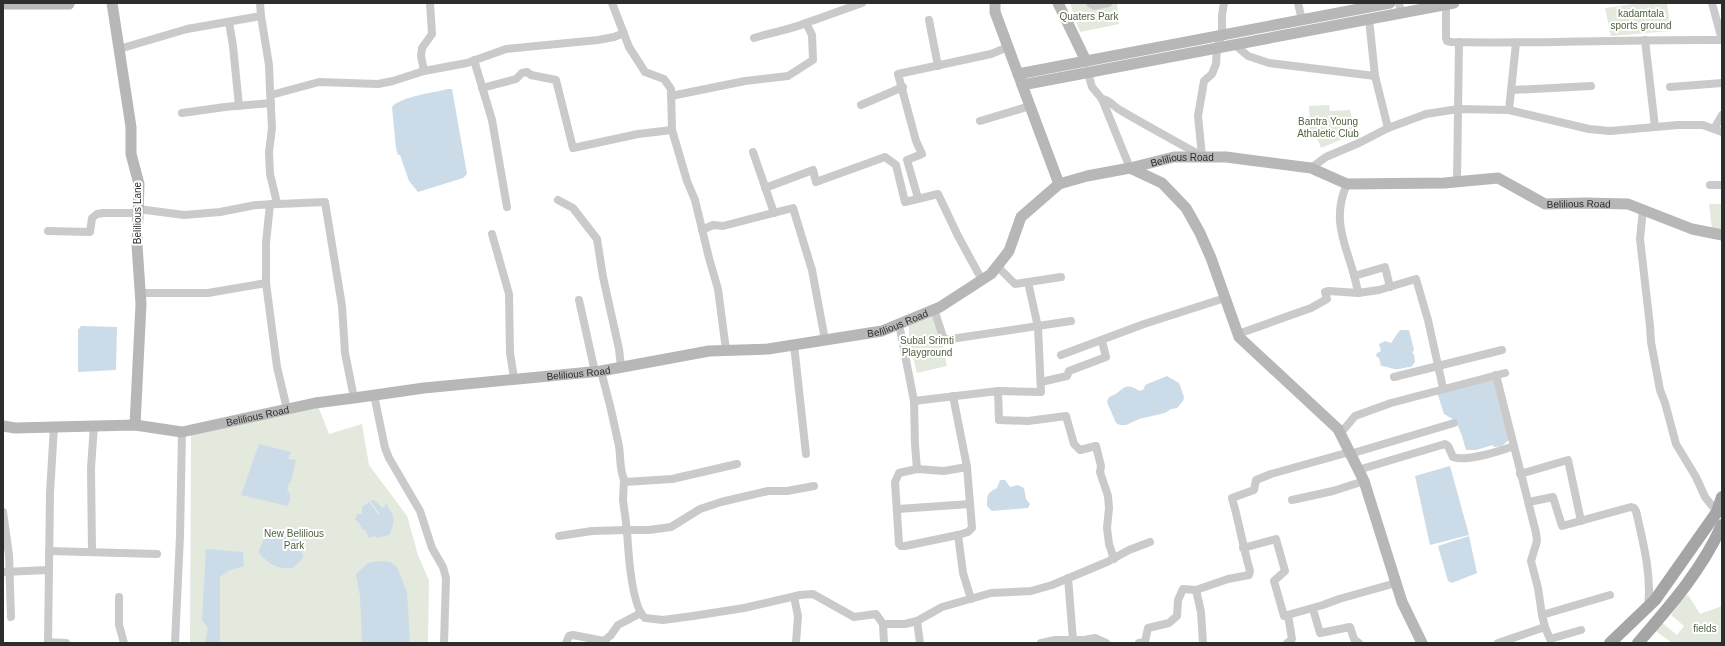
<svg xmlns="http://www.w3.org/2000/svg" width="1725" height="646" viewBox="0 0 1725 646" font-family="Arial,sans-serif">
	<rect width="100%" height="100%" fill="#fff"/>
	<g fill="#e3e9dd">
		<polygon points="1070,3 1117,3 1119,24 1080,32"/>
		<polygon points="1640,3 1667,4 1671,31 1611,36 1605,8"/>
		<polygon points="1329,105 1330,111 1350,110 1355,134 1321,148 1318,140 1310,135 1309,106"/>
		<polygon points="1709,204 1722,204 1722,231 1712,230"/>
		<polygon points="936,313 947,366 917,373 909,340 909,321"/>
		<polygon points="318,406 329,434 362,424 369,465 407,516 418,555 429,581 428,643 190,643 191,434"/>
		<polygon points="1688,595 1700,614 1722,606 1722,643 1672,643 1656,631 1661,622 1677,635 1684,626 1671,615 1682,598"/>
	</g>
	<g fill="#cbdbe7">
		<path d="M448,89H452L467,174L463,178L418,192L409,181L400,155H398L396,148L392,107C399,97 436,92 448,89Z"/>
		<polygon points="81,326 117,327 116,370 78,372 78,330"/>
		<path d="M1400,330H1409L1414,350L1412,353L1414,354L1415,362L1411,367C1405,367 1400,370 1394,369C1389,368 1386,366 1381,366L1379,358L1376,356L1377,353L1381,351L1379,344L1385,341L1391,343Z"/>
		<path d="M1167,376L1179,383L1184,397L1183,401L1177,408L1171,409L1165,413L1139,419L1126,425H1120L1116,423L1107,402L1109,397C1124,392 1122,380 1140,391L1144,389L1145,385Z"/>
		<polygon points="1493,378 1510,439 1502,446 1494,447 1493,445 1476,450 1466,450 1462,436 1456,421 1444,414 1437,392"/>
		<polygon points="259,444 291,452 288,459 296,460 291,482 289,483 287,492 290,493 290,500 287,506 241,495"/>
		<polygon points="1450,466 1469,535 1430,545 1415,476"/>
		<path d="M1000,480H1005L1010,487L1018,485L1024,488L1026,499L1030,504L1028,508L992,511L987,506C987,495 987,493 997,488Z"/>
		<path d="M370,500L375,501L383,508L385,507V503C395,516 396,520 389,535L376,538L375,536L369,538L365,530C360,529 360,521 355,520L357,514H362V507L369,502L378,514H380Z"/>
		<path d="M269,528L299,535L303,558L293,568C276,569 270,565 258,552Z"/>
		<polygon points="1469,536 1477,573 1452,583 1448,581 1438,546"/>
		<polygon points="206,549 243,552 244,566 228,571 220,577 220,643 205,643 208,628 202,620"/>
		<polygon points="380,561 390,562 397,567 407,592 410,643 362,643 360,596 356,574 368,563"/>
	</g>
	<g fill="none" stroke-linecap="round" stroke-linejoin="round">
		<g stroke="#cacaca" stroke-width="8">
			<polyline points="260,3 261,16 269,65 270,90 272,128 269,152 270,174 277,203"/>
			<polyline points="612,3 629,47 645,72 664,79 671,89 672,130 687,181 695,200 709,258 718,289 726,350"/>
			<polyline points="1090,3 1094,6 1108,3"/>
			<polyline points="1298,3 1302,20"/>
			<polyline points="1399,3 1401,13"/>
			<polyline points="1712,3 1722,40"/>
			<path d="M1446,5V38L1447,41L1451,42C1541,44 1632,39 1722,40"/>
			<polyline points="1369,19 1375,76 1388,128"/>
			<polyline points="929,20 938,66"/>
			<polyline points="229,22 233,46 239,106"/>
			<path d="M754,38C772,32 789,30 806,23"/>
			<polyline points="1645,40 1655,127"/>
			<polyline points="1235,45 1248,56 1269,63 1375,76"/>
			<polyline points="119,49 187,29 261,16"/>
			<polyline points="474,60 492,120 507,207"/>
			<polyline points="424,71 421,56 422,48 432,34 430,3"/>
			<polyline points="1088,73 1092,87 1102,99 1130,168"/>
			<polyline points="1670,87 1722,83"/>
			<polyline points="482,88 516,79 522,73 527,72 531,75 556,80 573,148 638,134 672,130"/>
			<polyline points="1512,90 1591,86"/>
			<polyline points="271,95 319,82 378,84 393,81 424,71 467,63 506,49 598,40 614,37 624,33"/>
			<polyline points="671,96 745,81 788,76 813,60 812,35 806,23 862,3"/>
			<path d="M1102,99C1109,99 1114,107 1120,110C1147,126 1175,141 1202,156"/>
			<polyline points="861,105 903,87"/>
			<polyline points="1509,110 1516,43"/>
			<polyline points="182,113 225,107 271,103"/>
			<polyline points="980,121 1030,106"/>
			<polyline points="1714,129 1722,115"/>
			<polyline points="753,152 774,213"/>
			<polyline points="1202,156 1198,116 1204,81 1212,74 1216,64 1217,48 1222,34 1222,15 1224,3"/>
			<polyline points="1311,168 1326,157 1361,142 1388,128 1426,114 1458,109 1509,110 1589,129 1610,131 1678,125 1703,125 1722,132"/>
			<polyline points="1457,182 1459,42"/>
			<polyline points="1710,185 1722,185"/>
			<polyline points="765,188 813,170 816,182 885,157 896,165 905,202 938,194 958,236 982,280"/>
			<polyline points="918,198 907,160 922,154 916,141 898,74 991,54 1008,47"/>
			<polyline points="558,200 573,208 597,239 603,277 619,349 621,367"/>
			<polyline points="270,204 266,243 266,283 277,367 287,409"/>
			<polyline points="138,209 184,215 220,212 256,205 325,202 342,306 345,353 354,398"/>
			<polyline points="1643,209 1640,239 1650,326 1651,342 1660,390 1665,403 1676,444 1696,477 1705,497 1717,512"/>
			<polyline points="702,230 713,225 723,226 793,208 812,270 825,340"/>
			<polyline points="48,231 90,232 92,218 97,214 103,213 138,213"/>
			<polyline points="492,234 509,294 510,353 514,378"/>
			<polyline points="997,266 1015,284 1061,277"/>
			<polyline points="1354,276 1385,267 1390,287"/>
			<polyline points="140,293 208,293 266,283"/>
			<polyline points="1358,293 1379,290 1416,279 1428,320 1443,388"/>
			<polyline points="579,300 595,372"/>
			<polyline points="934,309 944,340 1071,321"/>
			<polyline points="899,324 914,401 998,391 999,420 1028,421 1066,416 1074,444 1080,450 1096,446 1101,466 1100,472 1108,496 1109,508 1107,528 1109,544 1114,559"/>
			<path d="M1238,334L1311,308L1327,299L1325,292L1329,291L1358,293C1352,253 1328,226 1347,184"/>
			<polyline points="794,345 806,454"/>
			<polyline points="1061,355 1144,324 1225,298"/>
			<path d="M601,371C608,396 614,421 619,446C621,459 619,470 625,482L672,479L737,464"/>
			<polyline points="1496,375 1536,533 1537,541 1531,561 1538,588 1542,615"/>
			<polyline points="1394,377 1502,350"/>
			<polyline points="1041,382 1067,376 1069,371 1106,357 1102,341"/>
			<polyline points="998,391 1041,392 1038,327 1028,282"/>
			<polyline points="374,395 385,448 389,458 420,511 432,548 443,567 446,578 444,643"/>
			<polyline points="953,396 967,467 944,471 917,469 899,473 895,482 899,544 901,546 905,546 958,535 963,573 971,599"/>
			<polyline points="914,401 915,445 917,469"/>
			<polyline points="1340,434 1355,416 1391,403 1505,373"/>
			<polyline points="1350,454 1454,423"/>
			<path d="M1358,470L1445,444L1448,446L1453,457C1466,462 1500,451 1514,446"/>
			<polyline points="1520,474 1568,460 1581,521"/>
			<polyline points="624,479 623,500 627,530 649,530 671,527 700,509 721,502 768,491 787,491 814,486"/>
			<polyline points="1292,500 1333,491 1364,481"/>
			<path d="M1529,502L1553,497L1562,526L1631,507L1634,508L1636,511C1643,542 1652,575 1648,607"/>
			<polyline points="898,509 970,504"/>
			<polyline points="3,512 9,555 11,617"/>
			<polyline points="958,535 968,532 972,528 967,467"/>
			<path d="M559,536L592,531L627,530C628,549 631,606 645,618L663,620L693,616L744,608L800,595L813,594L854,617L876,614L883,624H905L917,621L942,607L991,593L1031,591L1052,585L1107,562L1129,550L1150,542"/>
			<polyline points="1243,548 1276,539 1285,571 1274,581 1284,616 1323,605 1339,599 1396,583"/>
			<polyline points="49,551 157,554"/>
			<polyline points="92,552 91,468 94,425"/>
			<polyline points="3,572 48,570"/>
			<polyline points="1068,578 1073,640"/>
			<polyline points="1196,590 1201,612 1203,643"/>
			<polyline points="119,597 119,625 124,643"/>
			<polyline points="794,597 798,616 796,643"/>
			<polyline points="1313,609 1320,633 1350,627 1354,639 1359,643"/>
			<polyline points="917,621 920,643"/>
			<polyline points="883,624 884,643"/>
			<polyline points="1545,627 1542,615 1610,595"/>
			<polyline points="48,642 66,643"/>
			<polyline points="48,643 50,493 54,426"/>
			<polyline points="175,643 180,536 182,432"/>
			<polyline points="566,643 569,636 573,635 604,641 611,635 618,625 641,613"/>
			<polyline points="1041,643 1055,640 1084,640 1095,638 1106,643"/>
			<path d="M1139,643L1145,642L1148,628L1169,623L1177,616L1178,600L1183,589L1196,590L1228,579L1249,575L1250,571C1243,547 1239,522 1232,498L1254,490L1256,480L1271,474L1346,453L1352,457"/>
			<polyline points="1287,643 1292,639 1288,615"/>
			<polyline points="1498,643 1545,627 1550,639 1581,630"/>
		</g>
		<g stroke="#b7b7b7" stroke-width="11">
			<polyline points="112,3 131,127 131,154 139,184 137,245 141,304 135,425"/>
			<polyline points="995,3 995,12 1059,184"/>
			<polyline points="1058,3 1086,61"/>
			<polyline points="3,4 69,4 69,3"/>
			<polyline points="1018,74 1390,3"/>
			<polyline points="1022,85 1454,3"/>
			<polyline points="1130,168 1162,183 1186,208 1200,233 1211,258 1239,337 1338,429 1364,481 1402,602 1422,643"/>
			<path id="s1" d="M3,426L15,428L135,425L182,432L315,403L354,398L424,388L601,371L709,351L768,349L882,331L940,307L991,274L1009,251L1021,217L1059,184L1087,176L1130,168L1174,157H1226L1311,168L1347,184L1444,183L1498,178L1545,204L1585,203L1628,204L1692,229L1722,235"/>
		</g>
		<g stroke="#a5a5a5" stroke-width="12">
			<polyline points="1610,643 1655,600 1717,512 1722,497"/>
			<path d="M1638,643C1670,606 1702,570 1722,525"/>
		</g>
	</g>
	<g text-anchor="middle" stroke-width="4" stroke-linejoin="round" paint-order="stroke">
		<g font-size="10" fill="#506340" stroke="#fff">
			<text x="1641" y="17">kadamtala<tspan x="1641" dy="12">sports ground</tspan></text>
			<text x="1089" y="20">Quaters Park</text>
			<text x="1328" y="125">Bantra Young<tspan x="1328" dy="12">Athaletic Club</tspan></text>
			<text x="927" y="344">Subal Srimti<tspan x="927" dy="12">Playground</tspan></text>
			<text x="294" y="537">New Belilious<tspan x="294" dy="12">Park</tspan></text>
			<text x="1705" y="632">fields</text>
		</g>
		<g font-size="10" fill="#2d2d2d" stroke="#fff">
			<text dy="4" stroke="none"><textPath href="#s1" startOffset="1253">Belilious Road</textPath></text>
			<text dy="4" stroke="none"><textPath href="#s1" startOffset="1661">Belilious Road</textPath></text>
			<text transform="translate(137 213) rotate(-90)" y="4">Belilious Lane</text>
			<text dy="4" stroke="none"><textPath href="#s1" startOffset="905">Belilious Road</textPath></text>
			<text dy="4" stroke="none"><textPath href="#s1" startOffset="581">Belilious Road</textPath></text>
			<text dy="4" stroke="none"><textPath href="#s1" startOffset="257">Belilious Road</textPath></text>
		</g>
	</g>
	<rect width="1725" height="646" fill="none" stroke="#2d2d2d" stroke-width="8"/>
</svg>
